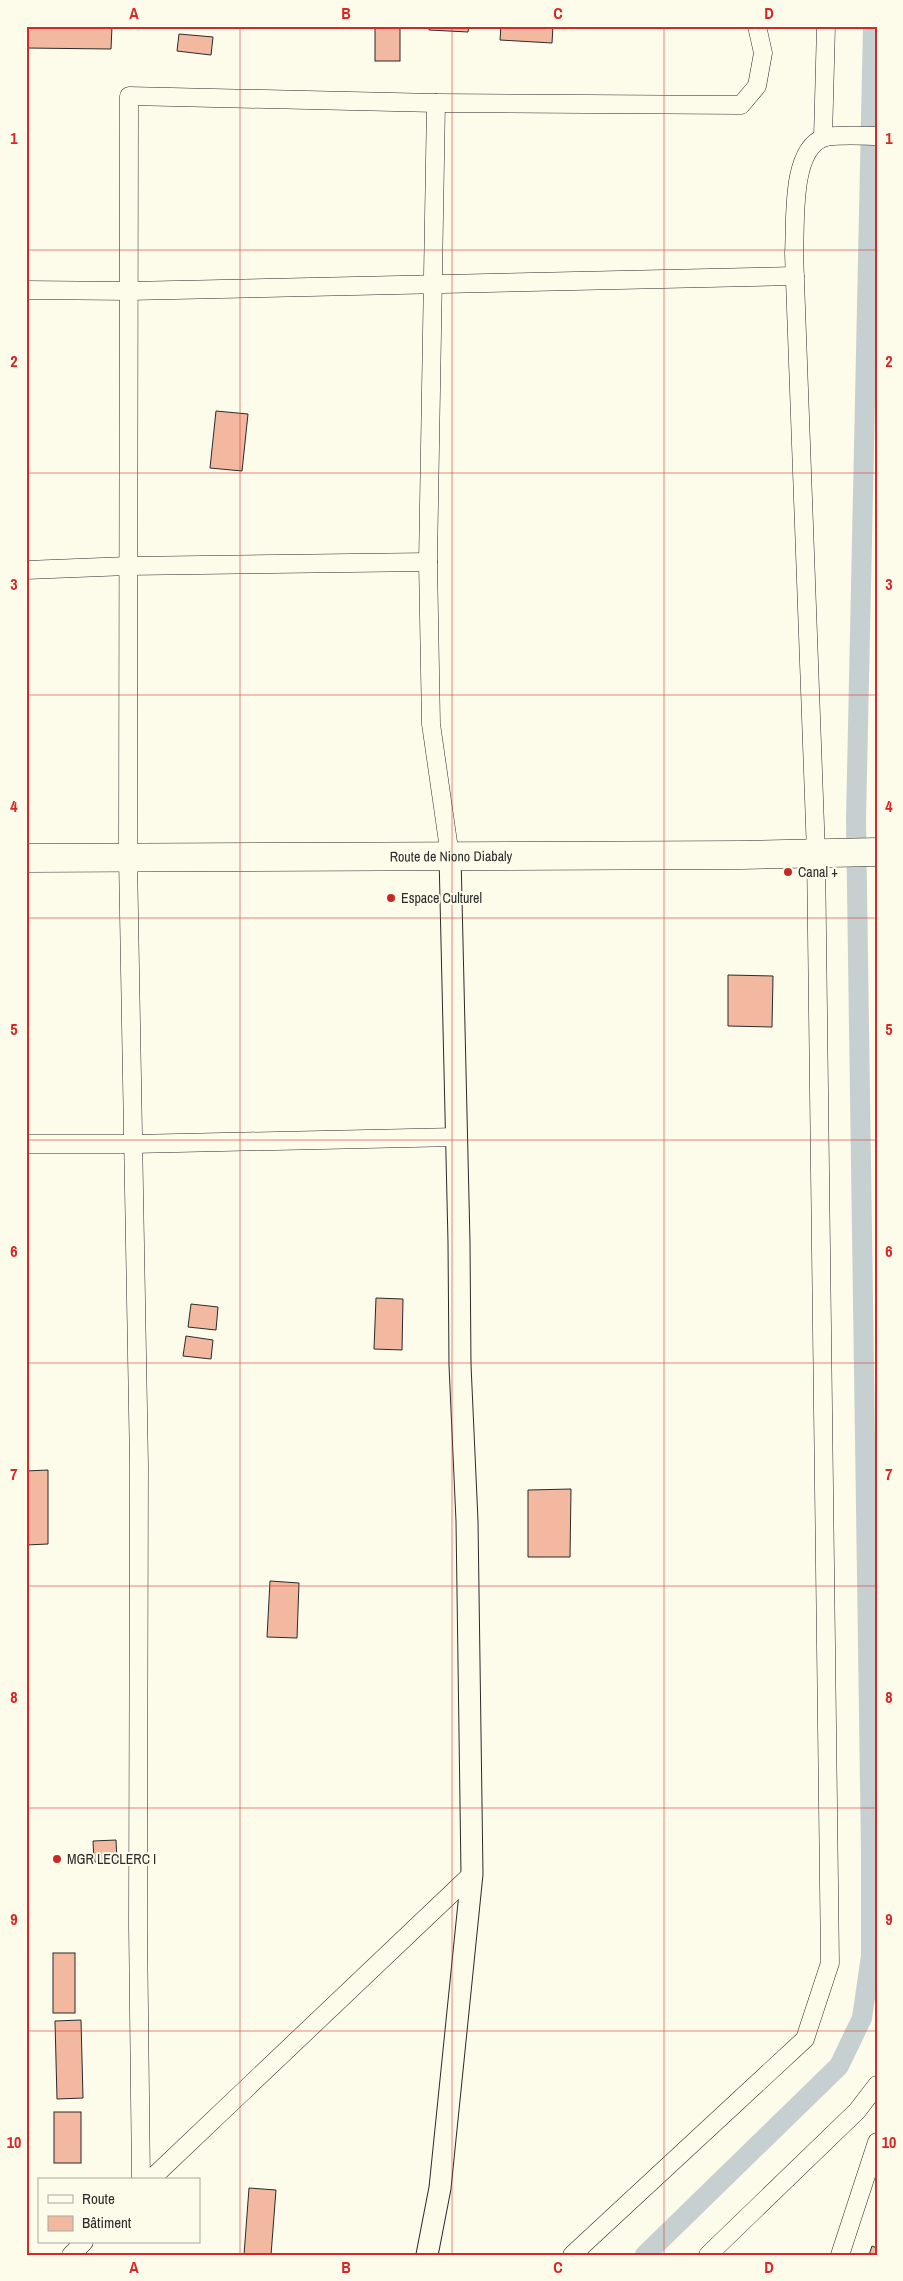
<svg xmlns="http://www.w3.org/2000/svg" width="903" height="2281" viewBox="0 0 903 2281" font-family="'Archivo Narrow',sans-serif">
	<rect width="100%" height="100%" fill="#fdfbea"/>
	<g fill="none" stroke-linecap="round" stroke-linejoin="round">
		<polyline stroke="#c7d0d0" stroke-width="20" points="645,2255 839,2066 862,2018 871,1956 871,1852 856,820 873,26"/>
	</g>
	<g fill="#f2b8a0" stroke="#2b2b2b">
		<polygon points="26,26 112,26 111,49 26,48"/>
		<rect x="375" y="26" width="25" height="35"/>
		<polygon points="429,26 469,26 468,32 429,30"/>
		<polygon points="501,26 553,26 552,43 500,40"/>
		<polygon points="179,34 213,37 211,55 177,51"/>
		<polygon points="216,411 248,414 242,471 210,468"/>
		<polygon points="728,975 773,976 772,1027 728,1026"/>
		<polygon points="376,1298 403,1299 402,1350 374,1349"/>
		<polygon points="191,1304 218,1307 216,1330 188,1327"/>
		<polygon points="186,1336 213,1340 211,1359 183,1356"/>
		<polygon points="48,1470 48,1544 26,1545 26,1471"/>
		<polygon points="571,1489 570,1557 528,1557 528,1490"/>
		<polygon points="270,1581 299,1583 297,1638 267,1637"/>
		<polygon points="116,1840 117,1861 94,1862 93,1841"/>
		<rect x="53" y="1953" width="22" height="60"/>
		<polygon points="81,2020 83,2098 57,2099 55,2021"/>
		<rect x="54" y="2112" width="27" height="51"/>
		<polygon points="249,2188 276,2190 271,2255 244,2255"/>
		<polygon points="872,2246 877,2248 877,2255 869,2255"/>
	</g>
	<g fill="none" stroke-linecap="round" stroke-linejoin="round">
		<g stroke="#2b2b2b" stroke-width="19">
			<g id="minor">
				<polyline points="436,103 428,562 431,724 450,856"/>
				<polyline points="823,138 826,26"/>
				<polyline points="26,290 129,291 795,276"/>
				<polyline points="26,570 128,566 428,562"/>
				<polyline points="26,1144 133,1144 457,1137"/>
				<polyline points="141,2180 138,1926 139,1465 128,858 129,96 436,103 741,105 757,86 763,53 757,26"/>
				<polyline points="150,2180 472,1874"/>
				<polyline points="71,2255 84,2242"/>
				<path d="M572,2255L805,2039L830,1963L816,853L794,253C796,224 790,151 823,138C833,134 865,136 877,136"/>
				<polyline points="708,2255 857,2111 877,2085"/>
				<polyline points="840,2255 877,2142"/>
			</g>
		</g>
		<g stroke="#2b2b2b" stroke-width="23">
			<polyline id="tertiary" points="427,2255 440,2188 472,1874 467,1521 460,1365 459,1242 450,856"/>
		</g>
		<g stroke="#2b2b2b" stroke-width="29">
			<g id="primary">
				<path id="s1" d="M26,858L742,855L877,852"/>
			</g>
		</g>
		<use href="#minor" stroke="#fdfbea" stroke-width="18"/>
		<use href="#tertiary" stroke="#fdfbea" stroke-width="21"/>
		<use href="#primary" stroke="#fdfbea" stroke-width="28"/>
	</g>
	<path fill="none" stroke="#d62828" stroke-width="1" stroke-opacity="0.55" d="M240,26V2255M452,26V2255M664,26V2255M26,250H877M26,473H877M26,695H877M26,918H877M26,1140H877M26,1363H877M26,1586H877M26,1808H877M26,2031H877"/>
	<g fill="#c62828" stroke="#fdfbea" stroke-width="2">
		<circle cx="788" cy="872" r="5"/>
		<circle cx="391" cy="898" r="5"/>
		<circle cx="57" cy="1859" r="5"/>
	</g>
	<g text-anchor="middle" stroke-width="4" stroke-linejoin="round" paint-order="stroke">
		<g font-size="14" fill="#2b2b2b" stroke="#fdfbea">
			<text dy="5" stroke="none"><textPath href="#s1" startOffset="425">Route de Niono Diabaly</textPath></text>
		</g>
		<g font-size="14" fill="#2b2b2b" stroke="#fdfbea" text-anchor="start">
			<text x="798" y="877">Canal +</text>
			<text x="401" y="903">Espace Culturel</text>
			<text x="67" y="1864">MGR LECLERC I</text>
		</g>
	</g>
	<rect width="903" height="2281" fill="none" stroke="#fdfbea" stroke-width="55"/>
	<rect x="38" y="2178" width="162" height="65" fill="#fdfbea" stroke="#a9a89e"/>
	<rect x="48" y="2195" width="25" height="8" fill="#fdfbea" stroke="#a9a89e"/>
	<text x="82" y="2204" font-size="15" fill="#2b2b2b">Route</text>
	<rect x="48" y="2216" width="25" height="15" fill="#f2b8a0" stroke="#a9a89e"/>
	<text x="82" y="2228" font-size="15" fill="#2b2b2b">Bâtiment</text>
	<rect x="28" y="28" width="848" height="2226" fill="none" stroke="#d62828" stroke-width="2"/>
	<g font-size="16" text-anchor="middle" font-weight="bold" fill="#d62828">
		<text x="134" y="19">A</text>
		<text x="346" y="19">B</text>
		<text x="558" y="19">C</text>
		<text x="769" y="19">D</text>
		<text x="14" y="144">1</text>
		<text x="889" y="144">1</text>
		<text x="14" y="367">2</text>
		<text x="889" y="367">2</text>
		<text x="14" y="590">3</text>
		<text x="889" y="590">3</text>
		<text x="14" y="812">4</text>
		<text x="889" y="812">4</text>
		<text x="14" y="1035">5</text>
		<text x="889" y="1035">5</text>
		<text x="14" y="1257">6</text>
		<text x="889" y="1257">6</text>
		<text x="14" y="1480">7</text>
		<text x="889" y="1480">7</text>
		<text x="14" y="1703">8</text>
		<text x="889" y="1703">8</text>
		<text x="14" y="1925">9</text>
		<text x="889" y="1925">9</text>
		<text x="14" y="2148">10</text>
		<text x="889" y="2148">10</text>
		<text x="134" y="2273">A</text>
		<text x="346" y="2273">B</text>
		<text x="558" y="2273">C</text>
		<text x="769" y="2273">D</text>
	</g>
</svg>
